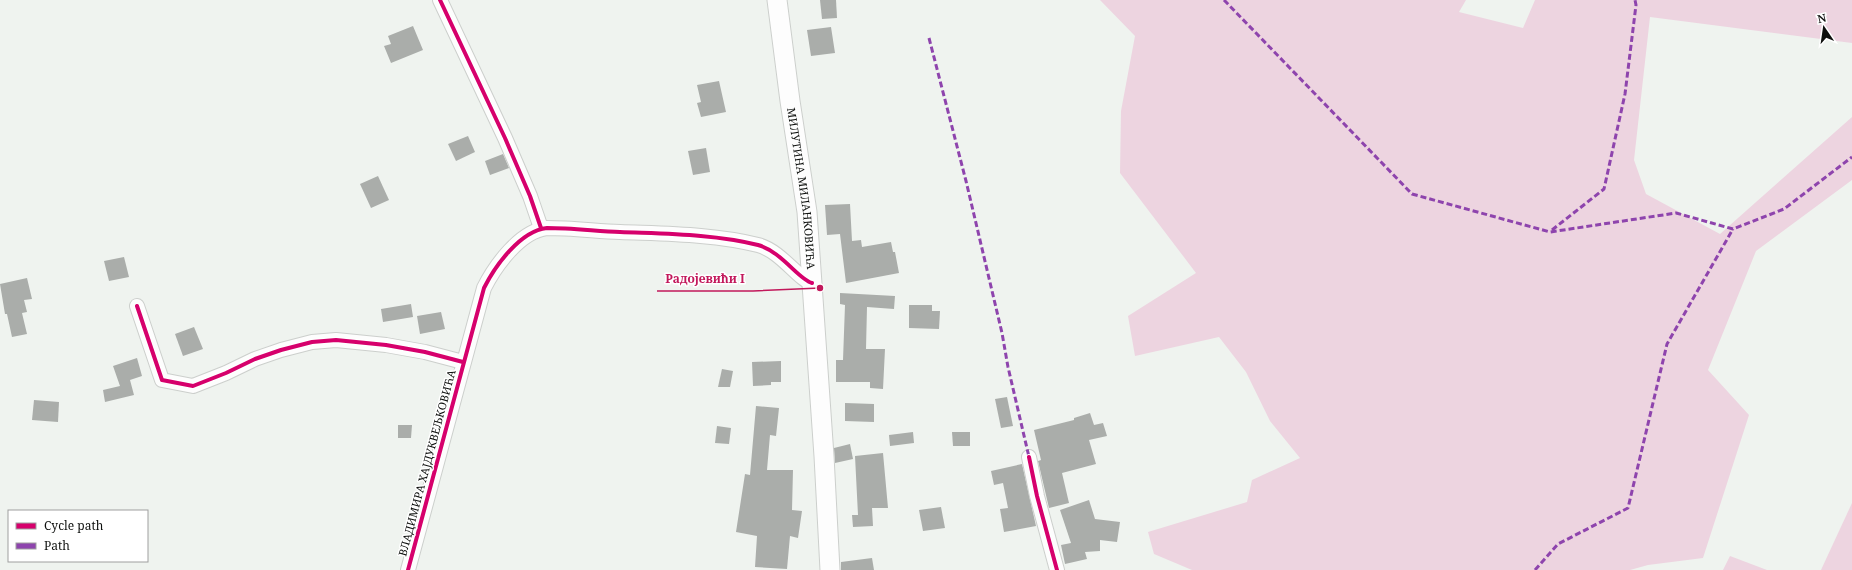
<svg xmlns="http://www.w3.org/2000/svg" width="1852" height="570" viewBox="0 0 1852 570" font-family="'Noto Serif',serif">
	<rect width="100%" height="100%" fill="#eff3ef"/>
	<g fill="#edd4e0">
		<polygon points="1100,0 1466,0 1459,12 1523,28 1535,0 1852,0 1852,43 1650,17 1634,160 1646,194 1720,234 1852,117 1852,180 1756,251 1708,370 1749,415 1703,558 1648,565 1630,570 1192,570 1154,554 1148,532 1247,502 1252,480 1300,458 1270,421 1246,372 1219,337 1135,356 1128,316 1196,273 1120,173 1121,111 1135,36"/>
		<polygon points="1852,503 1852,570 1821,570"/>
		<polygon points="1730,556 1767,570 1723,570"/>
	</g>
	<g fill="#aaadaa">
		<polygon points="820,0 836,0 837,18 822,19"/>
		<polygon points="413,26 423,50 391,63 384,46 391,44 388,36"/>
		<polygon points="831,27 835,53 811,56 807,30"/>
		<polygon points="719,81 726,112 701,117 697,103 701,102 697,85"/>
		<polygon points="468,136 475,152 456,161 448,144"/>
		<polygon points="706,148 710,172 693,175 688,151"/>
		<polygon points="503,154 509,168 490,175 485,161"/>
		<polygon points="378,176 389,200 371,208 360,184"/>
		<polygon points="850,204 852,241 861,240 862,247 891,242 893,252 895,252 899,273 846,283 840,234 827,235 825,205"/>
		<polygon points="124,257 129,277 109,281 104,261"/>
		<polygon points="27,278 32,299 24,300 27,312 22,313 27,334 12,337 7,314 5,314 0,284"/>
		<polygon points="840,293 895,296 894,309 867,307 866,349 885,349 883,389 870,388 870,382 836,382 836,360 843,360 845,305 840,304"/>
		<polygon points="411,304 413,317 383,322 381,309"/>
		<polygon points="909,305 932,305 932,311 940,311 939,329 909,328"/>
		<polygon points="441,312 445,329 420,334 417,316"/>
		<polygon points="194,327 203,349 183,356 175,334"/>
		<polygon points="137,358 142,376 130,380 134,395 105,402 103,390 120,386 113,366"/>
		<polygon points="781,361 781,382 771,382 771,385 753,386 752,362"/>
		<polygon points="722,369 733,371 730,387 718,387"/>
		<polygon points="1007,397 1013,426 1001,428 995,399"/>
		<polygon points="34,400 59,402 58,422 32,420"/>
		<polygon points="845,403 874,404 874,422 845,421"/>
		<polygon points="756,406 779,408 776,436 770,435 767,470 793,470 792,510 802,511 798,538 790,536 787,569 755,567 757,536 736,532 745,474 750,475"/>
		<polygon points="1090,413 1094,425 1103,423 1107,436 1089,440 1096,464 1062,473 1069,503 1049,508 1038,461 1041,460 1034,430 1074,420 1074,418"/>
		<polygon points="398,425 412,425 411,438 398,438"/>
		<polygon points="717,426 731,428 729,444 715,443"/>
		<polygon points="913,432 914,443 890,446 889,435"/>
		<polygon points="952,432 970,432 970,446 953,446"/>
		<polygon points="850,444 853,459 835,463 834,448"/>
		<polygon points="883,453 888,508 872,508 873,526 853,527 852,515 858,515 855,456"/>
		<polygon points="1022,464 1036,526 1004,532 1000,509 1008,508 1003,483 994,485 991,471"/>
		<polygon points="1089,500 1095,519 1120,522 1117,542 1100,540 1100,551 1085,552 1087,559 1065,564 1061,545 1071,543 1060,510"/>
		<polygon points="941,507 945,528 923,531 919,510"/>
		<polygon points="872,558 874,570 841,570 841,562"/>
	</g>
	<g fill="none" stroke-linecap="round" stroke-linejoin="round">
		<g stroke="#cccfcc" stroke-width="16">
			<g id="minor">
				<polyline points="440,0 505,138 530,196 541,228"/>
				<polyline points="137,306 162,380 193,386 226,373 255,359 281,350 312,342 336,340 386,345 425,352 463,362"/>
				<polyline points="1029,457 1037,496 1057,570"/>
				<path d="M408,570L484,288C495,266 520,231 547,228C571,228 596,231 620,232C666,234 714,234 758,245C781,251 799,280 812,283"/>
			</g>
		</g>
		<g stroke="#cccfcc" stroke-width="21">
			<g id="secondary">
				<path id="s1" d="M777,0L790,101L807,212L824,456L830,570"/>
			</g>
		</g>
		<use href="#minor" stroke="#fdfdfd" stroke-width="14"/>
		<use href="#secondary" stroke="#fdfdfd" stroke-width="19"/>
		<g stroke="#8e44ad" stroke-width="3" stroke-dasharray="6 3" stroke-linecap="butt">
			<polyline points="1224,0 1412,194 1550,232 1676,213 1733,229 1784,209 1852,157"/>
			<polyline points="929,38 966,181 1002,333 1008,367 1029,457"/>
			<polyline points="1552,230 1604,189 1625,94 1636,5 1635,0"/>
			<polyline points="1535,570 1558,544 1628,508 1667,344 1733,229"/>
		</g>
		<g stroke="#fff" stroke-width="6">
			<g id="cycleway">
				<polyline points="440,0 505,138 530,196 541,228"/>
				<polyline points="137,306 162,380 193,386 226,373 255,359 281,350 312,342 336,340 386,345 425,352 463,362"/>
				<polyline points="1029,457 1037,496 1057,570"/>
				<path d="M408,570L484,288C495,266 520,231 547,228C571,228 596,231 620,232C666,234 714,234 758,245C781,251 799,280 812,283"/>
			</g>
		</g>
		<use href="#cycleway" stroke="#d6006c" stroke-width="4"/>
	</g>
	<g text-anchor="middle" stroke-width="3" stroke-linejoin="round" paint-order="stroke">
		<g font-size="11" fill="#0e100e" stroke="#fff">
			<text dy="4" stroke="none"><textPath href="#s1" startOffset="190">МИЛУТИНА МИЛАНКОВИЋА</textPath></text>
			<text transform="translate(427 463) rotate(-75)" y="4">ВЛАДИМИРА ХАЈДУКВЕЉКОВИЋА</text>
		</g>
	</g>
	<path fill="none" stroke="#c2185b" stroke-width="1.5" d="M820 288L753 291H657"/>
	<circle fill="#c2185b" stroke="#fff" stroke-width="1.5" cx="820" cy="288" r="4"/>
	<g font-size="12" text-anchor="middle" font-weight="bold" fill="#c2185b" stroke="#fff" stroke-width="3" stroke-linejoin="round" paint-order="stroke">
		<text x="705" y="283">Радојевићи I</text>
	</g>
	<rect x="8" y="510" width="140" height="52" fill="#ffffff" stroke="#9f9f9f"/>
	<rect x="16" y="523" width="20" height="6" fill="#d6006c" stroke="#9f9f9f"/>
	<text x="44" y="530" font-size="12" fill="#0e100e">Cycle path</text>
	<rect x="16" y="543" width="20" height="6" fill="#8e44ad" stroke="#9f9f9f"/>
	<text x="44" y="550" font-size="12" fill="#0e100e">Path</text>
	<g transform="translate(1824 28) rotate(347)" stroke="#ffffff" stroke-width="3" paint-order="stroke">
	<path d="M0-3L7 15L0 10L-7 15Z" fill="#0e100e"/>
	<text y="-6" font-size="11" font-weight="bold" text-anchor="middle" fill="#0e100e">N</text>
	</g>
</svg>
